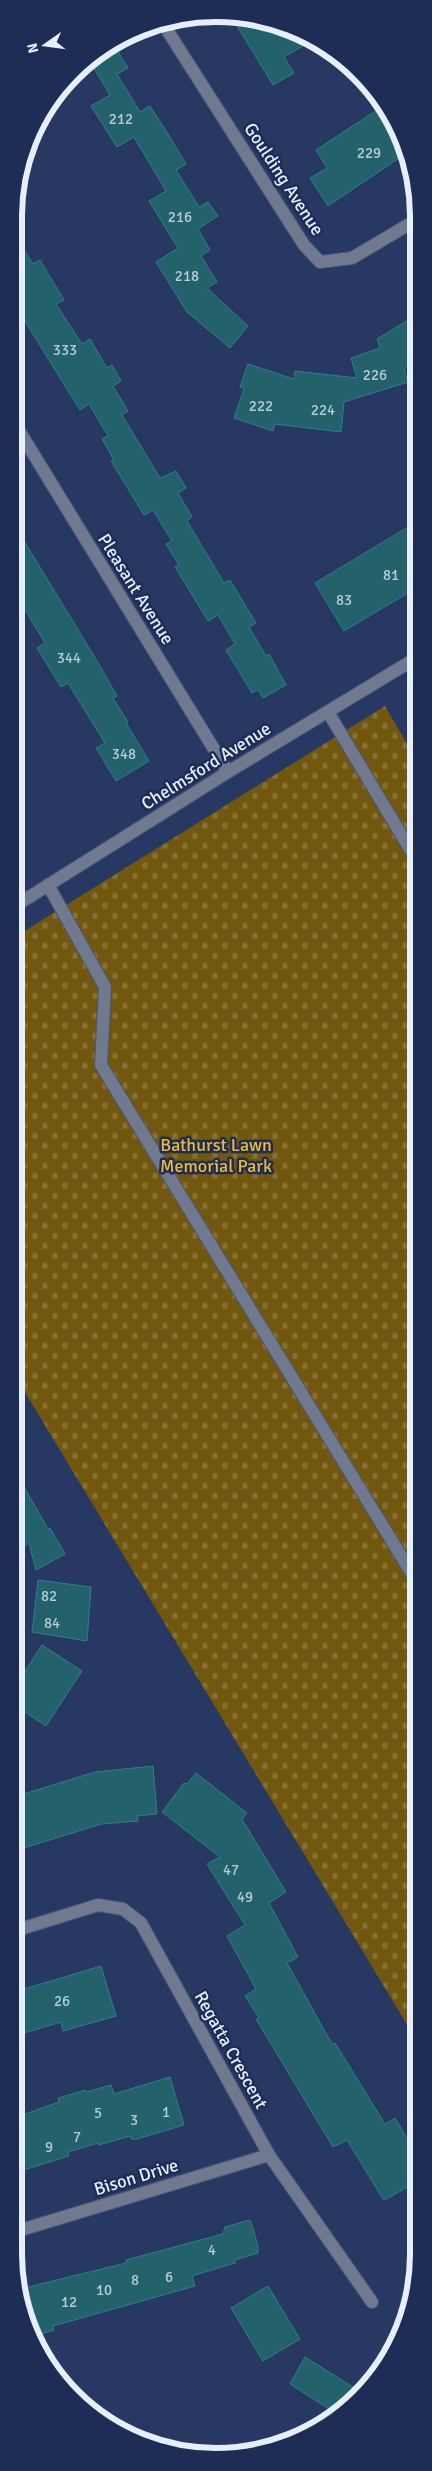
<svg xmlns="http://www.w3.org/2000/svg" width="432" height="2471" viewBox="0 0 432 2471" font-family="Signika,sans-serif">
	<defs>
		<pattern id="cemetery-stones" width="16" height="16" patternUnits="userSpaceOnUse" patternTransform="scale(1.25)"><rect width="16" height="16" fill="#72580e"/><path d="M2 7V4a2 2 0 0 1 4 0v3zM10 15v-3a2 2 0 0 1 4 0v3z" fill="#867032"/></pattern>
	</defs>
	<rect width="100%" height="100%" fill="#273862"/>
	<polygon fill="url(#cemetery-stones)" points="385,706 417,761 417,2041 14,1374 15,937"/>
	<g fill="#23626a" stroke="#307e88">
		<polygon points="242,15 306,35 313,40 284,57 294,73 273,85 231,16"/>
		<polygon points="114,45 128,68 117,74 140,112 150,106 168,134 186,164 176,170 199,207 208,202 218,216 198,229 210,250 201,256 217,282 207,288 248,326 230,348 187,312 156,262 178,248 149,201 166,191 134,137 117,147 91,106 110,95 89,60 93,56"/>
		<polygon points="377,110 381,117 388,113 398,127 405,154 328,206 310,178 327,168 316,150"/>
		<polygon points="15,235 33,264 40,260 64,300 56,304 82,344 90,339 107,368 112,365 121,381 113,386 128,411 122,415 160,478 176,471 186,488 178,493 192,517 187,521 224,583 230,580 256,623 249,627 266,656 269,654 286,685 263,698 258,690 252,693 226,650 235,644 218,615 208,621 175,567 179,565 166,544 172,541 153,510 144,515 111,461 114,460 102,439 108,436 89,404 80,410 15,305"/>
		<polygon points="418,314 418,361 404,369 408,382 344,402 341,432 275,424 273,431 234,418 244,389 240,387 248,364 294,379 295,371 357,378 351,358 380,348 377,339"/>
		<polygon points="418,521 418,587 344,631 315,583"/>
		<polygon points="15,526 100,666 117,696 113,698 128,722 126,723 149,761 116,781 96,748 105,743 68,683 61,687 37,648 45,643 15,593"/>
		<polygon points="14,1469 48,1529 50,1528 65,1554 36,1570 29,1543 22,1548 14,1534"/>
		<polygon points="38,1580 91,1587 87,1641 32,1632"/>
		<polygon points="42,1645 82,1671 46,1726 14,1705 14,1688"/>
		<polygon points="153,1766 157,1814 137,1816 138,1821 101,1824 14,1851 14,1797 95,1772"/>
		<polygon points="196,1773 247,1813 242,1819 286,1892 269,1903 298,1957 287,1963 332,2044 335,2043 385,2124 395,2118 417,2155 417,2181 387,2199 383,2199 347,2140 333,2147 256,2019 259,2018 245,1996 256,1989 227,1936 245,1925 207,1864 220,1857 162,1812 184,1783 187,1784"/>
		<polygon points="101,1966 116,2016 63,2031 61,2022 14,2036 14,1992"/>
		<polygon points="170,2077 184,2125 137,2139 131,2139 130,2136 99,2145 98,2143 68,2152 69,2156 17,2172 14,2161 14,2118 59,2102 58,2098 86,2090 87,2092 111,2085 114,2094"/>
		<polygon points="249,2220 251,2222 258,2246 258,2253 235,2260 235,2263 192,2276 195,2286 53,2326 54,2330 32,2337 29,2332 20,2289 126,2263 126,2260 223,2234 225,2227"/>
		<polygon points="268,2286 300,2339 263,2361 231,2308"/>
		<polygon points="305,2357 353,2387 337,2414 290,2384"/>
	</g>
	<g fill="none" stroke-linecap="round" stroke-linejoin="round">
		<g stroke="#46557b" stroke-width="14">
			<g id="minor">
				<polyline points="162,22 304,245 320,262 352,258 418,219"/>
				<polyline points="15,424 228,772"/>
				<polyline points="328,712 417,861"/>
				<polyline points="48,885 105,987 101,1065 417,1582"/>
				<polyline points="15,906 228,772 418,657"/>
				<polyline points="14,1931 98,1905 123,1909 141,1923 269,2155 372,2302"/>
				<polyline points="14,2232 269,2155"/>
			</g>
		</g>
		<use href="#minor" stroke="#70798e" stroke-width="12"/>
	</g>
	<g text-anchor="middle" stroke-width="5" stroke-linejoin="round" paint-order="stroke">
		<g font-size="15" fill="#b6cbd9">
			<text x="121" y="124">212</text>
			<text x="369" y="158">229</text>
			<text x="180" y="222">216</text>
			<text x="187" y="281">218</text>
			<text x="65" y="355">333</text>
			<text x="375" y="380">226</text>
			<text x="261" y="411">222</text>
			<text x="323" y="415">224</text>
			<text x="391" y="580">81</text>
			<text x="344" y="605">83</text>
			<text x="69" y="663">344</text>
			<text x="124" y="759">348</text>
			<text x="49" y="1601">82</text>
			<text x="52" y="1628">84</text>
			<text x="231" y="1875">47</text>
			<text x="245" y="1902">49</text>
			<text x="62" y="2006">26</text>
			<text x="166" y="2117">1</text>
			<text x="98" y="2118">5</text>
			<text x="134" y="2125">3</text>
			<text x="77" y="2142">7</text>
			<text x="49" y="2152">9</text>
			<text x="212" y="2255">4</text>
			<text x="169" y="2282">6</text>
			<text x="135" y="2285">8</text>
			<text x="104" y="2295">10</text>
			<text x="69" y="2307">12</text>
		</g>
		<g font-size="18" fill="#e7eefe" stroke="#1e2d56">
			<text transform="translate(284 179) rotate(57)" y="6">Goulding Avenue</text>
			<text transform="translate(136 589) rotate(58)" y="6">Pleasant Avenue</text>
			<text transform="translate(206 766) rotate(-32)" y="6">Chelmsford Avenue</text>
			<text transform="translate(231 2050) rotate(61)" y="6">Regatta Crescent</text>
			<text transform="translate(136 2177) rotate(-17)" y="6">Bison Drive</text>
		</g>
		<g font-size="18" fill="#eebb34" stroke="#1e2d56">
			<text x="216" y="1151">Bathurst Lawn<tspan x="216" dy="21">Memorial Park</tspan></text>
		</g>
	</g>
	<path d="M0 0H432V2471H0ZM216 22H216A194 194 0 0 1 410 216V2254A194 194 0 0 1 216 2448H216A194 194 0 0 1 22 2254V216A194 194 0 0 1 216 22Z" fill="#1e2d56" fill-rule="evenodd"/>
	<path fill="none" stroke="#e7eefe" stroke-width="6" d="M216 22H216A194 194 0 0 1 410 216V2254A194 194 0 0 1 216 2448H216A194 194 0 0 1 22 2254V216A194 194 0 0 1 216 22Z"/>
	<g transform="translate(45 45) rotate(256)" stroke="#1e2d56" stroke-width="4" paint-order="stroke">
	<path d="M0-4L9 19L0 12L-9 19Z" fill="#e7eefe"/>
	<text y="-8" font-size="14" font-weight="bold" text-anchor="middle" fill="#e7eefe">N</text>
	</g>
</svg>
